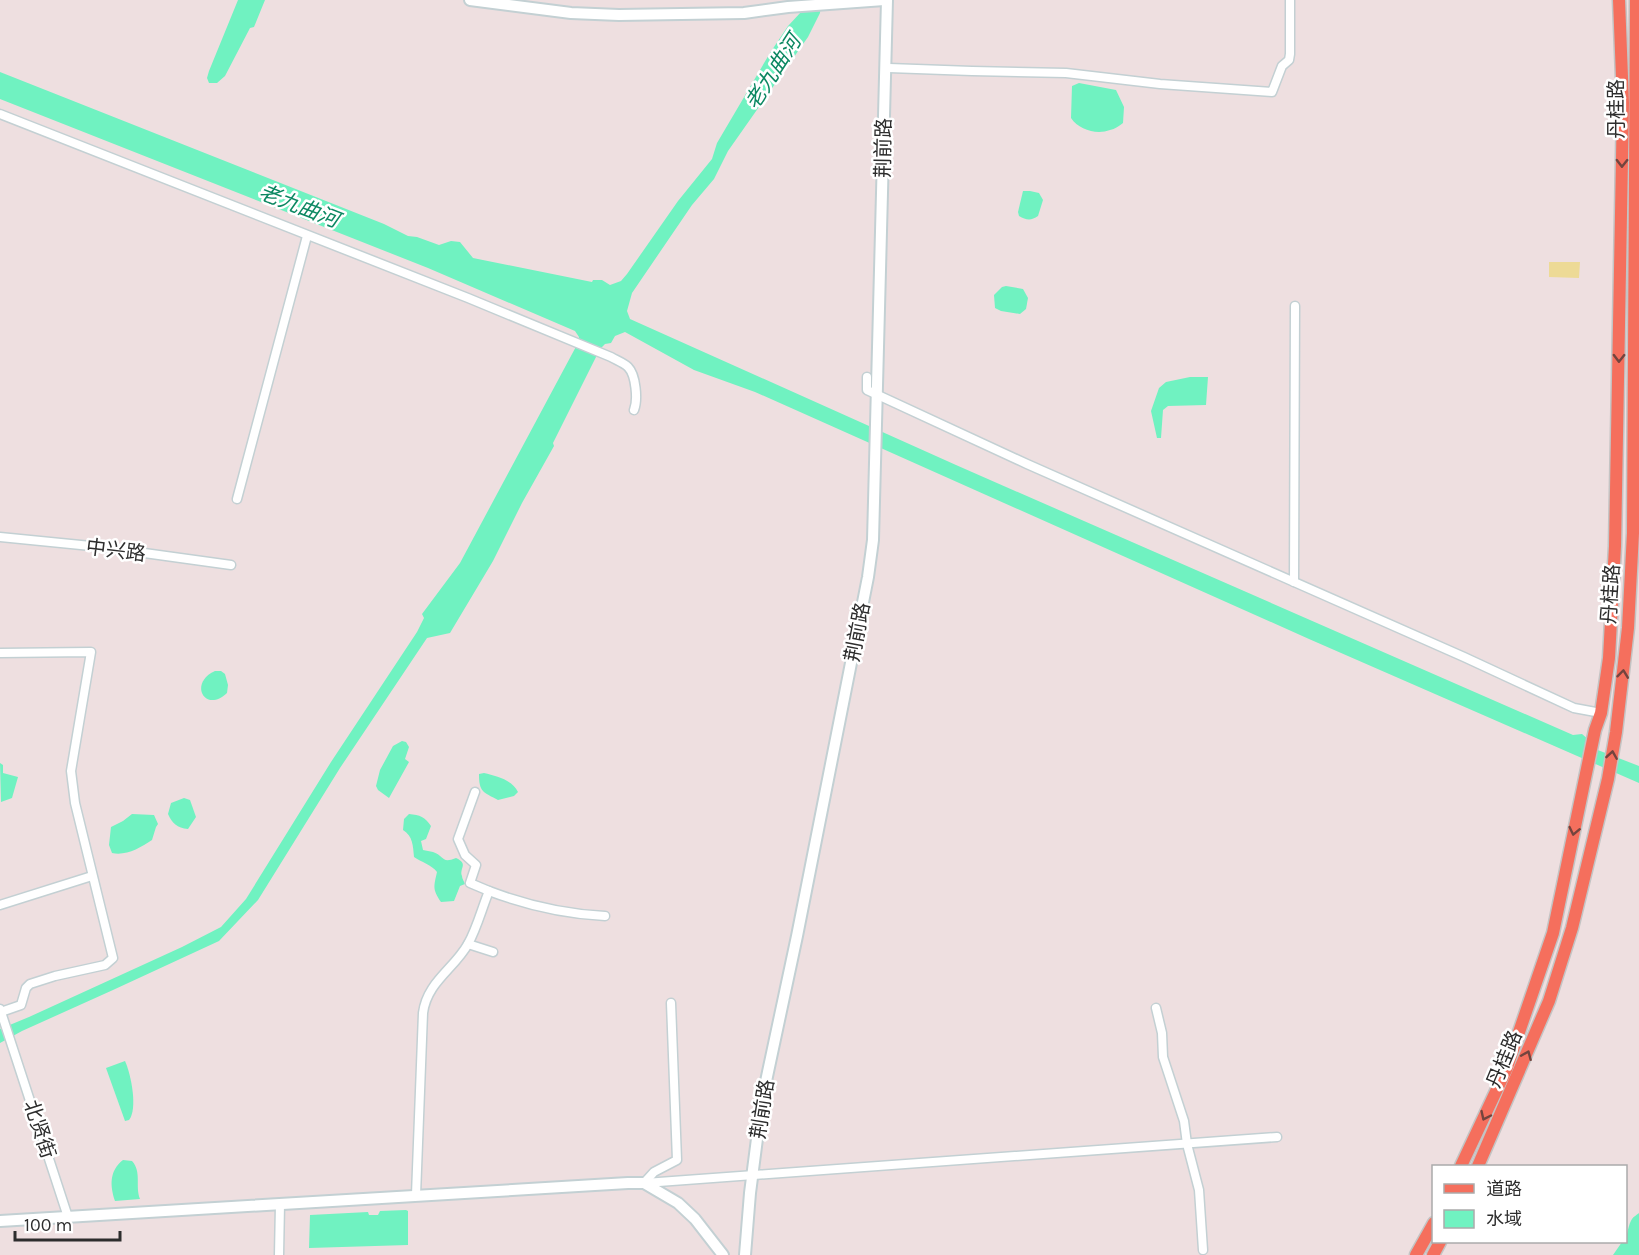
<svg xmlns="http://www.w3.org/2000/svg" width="1639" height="1255" viewBox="0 0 1639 1255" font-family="Karla,'Noto Sans SC',sans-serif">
	<rect width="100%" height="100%" fill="#eedfe0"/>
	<polygon fill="#edda96" points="1549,262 1580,262 1579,278 1549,277"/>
	<g fill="#70f2c1">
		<polygon points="238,0 265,0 254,27 250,28 225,76 217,83 209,83 207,78 209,71"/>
		<polygon points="802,0 821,0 820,13 808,37 728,151 714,179 692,205 632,293 627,311 630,319 956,465 1573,735 1582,734 1589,740 1590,747 1639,766 1639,783 1309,639 755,392 694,370 625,332 615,336 611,343 605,344 600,349 553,443 554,446 522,503 493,561 450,633 427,638 340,768 258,900 219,941 113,990 22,1031 0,1043 0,1029 29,1017 182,947 221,927 246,899 331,762 417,632 424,618 422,614 460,563 579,341 579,337 575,331 428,268 0,99 0,72 384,224 408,236 417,237 439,245 451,241 460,242 473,258 592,282 593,280 602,280 610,285 621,281 627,274 678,201 712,159 717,143 770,53 788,26 801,12"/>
		<path d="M1079,83L1116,90L1124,107L1123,123C1119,126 1115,129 1110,130C1097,135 1079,130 1071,118L1072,86Z"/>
		<path d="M1023,191H1030L1039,193L1043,200L1038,216C1031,221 1026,220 1019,216L1018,212Z"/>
		<polygon points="1006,286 1023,289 1028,298 1026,309 1020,314 1001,311 995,308 994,295 1002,287"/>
		<polygon points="1190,377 1208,377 1206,405 1168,406 1163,410 1161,438 1157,438 1151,411 1159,388 1166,382"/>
		<path d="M215,671H221L225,674L228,685L227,693C205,714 188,683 215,671Z"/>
		<polygon points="402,741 406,742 409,747 405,759 409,762 389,798 378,790 376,786 380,770 393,746"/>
		<polygon points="0,763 3,765 3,773 18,777 12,798 1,802"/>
		<path d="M484,773C497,776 512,780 518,792L514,796L498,800C483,792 479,792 479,774Z"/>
		<path d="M184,798L190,800L196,817L188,829C177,828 172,823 168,814L171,803Z"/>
		<path d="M132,814L154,815L158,824L156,827L152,840C140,848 126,856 112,853L109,845L111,827L123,821Z"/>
		<path d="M409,814C420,815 425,817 431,826L426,839L421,841L423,850C426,851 430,851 433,852C445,856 441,864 456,858C469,864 459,868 462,876C462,879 464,881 465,884L460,886L454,901L441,902C432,889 434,886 437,872C432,865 421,862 414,857C413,846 413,836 403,830L404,819Z"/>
		<path d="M125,1061C131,1074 138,1109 129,1120L125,1121L106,1068Z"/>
		<path d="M123,1160L132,1161C142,1172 135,1186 140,1199L115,1201C110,1186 109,1171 123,1160Z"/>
		<polygon points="406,1210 408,1211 408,1245 309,1248 310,1215 368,1212 369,1215 378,1215 380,1211"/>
		<path d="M1639,1213V1255H1613L1622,1242H1626C1626,1237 1629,1223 1632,1219C1633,1217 1638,1214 1639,1213Z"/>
	</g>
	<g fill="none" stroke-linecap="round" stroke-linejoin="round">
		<g stroke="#c3d0d3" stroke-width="11">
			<g id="street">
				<polyline points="889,68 972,71 1066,73 1160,84 1272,92 1282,66 1289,60 1290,54 1290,0"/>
				<path d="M0,114L468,298L611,357C616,360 624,363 628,367C636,375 638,400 634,410"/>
				<polyline points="867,377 867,390 1027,464 1464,657 1574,708 1601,713"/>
				<polyline points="237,499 307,236"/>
				<polyline points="0,537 101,547 231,565"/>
				<polyline points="1294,582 1295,306"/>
				<polyline points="0,653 91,652 71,771 75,803 113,958 105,965 55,976 30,984 26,988 21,1005 1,1012"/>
				<path d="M489,891C526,905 565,914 605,916"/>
				<polyline points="0,905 92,876"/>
				<polyline points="468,944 493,952"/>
				<polyline points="1156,1008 1162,1033 1163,1057 1184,1121 1187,1144 1199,1190 1203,1250"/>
				<polyline points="0,1009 68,1217"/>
				<polyline points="644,1183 654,1172 677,1160 671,1003"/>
				<path d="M645,1183C855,1167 1066,1154 1277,1137"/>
				<path d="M416,1195L423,1013C427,982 454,969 468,944C477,928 482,908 489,891L470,883L476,865L465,855L458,839L475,792"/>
				<polyline points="279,1255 280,1204"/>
			</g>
		</g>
		<g stroke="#c3d0d3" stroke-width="14">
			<g id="secondary">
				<polyline points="470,0 571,13 619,15 744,13 788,7 884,0"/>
				<polyline points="0,1221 628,1183 644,1183 678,1203 695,1219 723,1255"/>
				<polyline points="745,1255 750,1193 762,1100 797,936 868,577 873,540 887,0"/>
			</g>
		</g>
		<g stroke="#c4c4c4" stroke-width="15">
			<g id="primary">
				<polyline points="1461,1166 1506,1070 1553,933 1595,730 1601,713 1609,658 1615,546 1623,103 1619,0"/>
				<polyline points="1478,1166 1549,1001 1572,928 1608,779 1616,732 1628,628 1633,533 1636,0"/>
				<polyline points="1416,1255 1434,1223"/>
				<polyline points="1433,1255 1440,1242"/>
			</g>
		</g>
		<use href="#street" stroke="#fff" stroke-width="8"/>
		<use href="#secondary" stroke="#fff" stroke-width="10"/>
		<use href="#primary" stroke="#f56f5d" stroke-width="12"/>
	</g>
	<defs><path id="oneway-chevron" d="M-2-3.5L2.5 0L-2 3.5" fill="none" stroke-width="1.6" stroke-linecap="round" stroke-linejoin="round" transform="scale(1.5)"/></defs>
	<g stroke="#73443e">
		<use href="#oneway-chevron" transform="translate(1622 163) rotate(91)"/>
		<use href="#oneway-chevron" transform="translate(1619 358) rotate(91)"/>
		<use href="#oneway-chevron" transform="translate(1623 674) rotate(-83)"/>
		<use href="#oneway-chevron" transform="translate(1612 755) rotate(-81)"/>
		<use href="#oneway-chevron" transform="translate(1574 831) rotate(102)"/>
		<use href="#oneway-chevron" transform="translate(1527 1055) rotate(-67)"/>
		<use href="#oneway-chevron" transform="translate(1485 1116) rotate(115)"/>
	</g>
	<g text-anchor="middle" stroke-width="5" stroke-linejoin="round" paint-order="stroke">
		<g font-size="20" fill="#2d2d2d" stroke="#fff">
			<text transform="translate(1616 109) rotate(-90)" y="7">丹桂路</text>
			<text transform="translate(883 148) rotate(-89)" y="7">荆前路</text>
			<text transform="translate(116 550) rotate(7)" y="7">中兴路</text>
			<text transform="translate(1610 594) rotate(-86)" y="7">丹桂路</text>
			<text transform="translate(857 632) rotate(-79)" y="7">荆前路</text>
			<text transform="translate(1504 1059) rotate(-67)" y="7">丹桂路</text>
			<text transform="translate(762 1109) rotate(-81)" y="7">荆前路</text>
			<text transform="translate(40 1129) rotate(72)" y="7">北贤街</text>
		</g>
		<g font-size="21" font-style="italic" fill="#0b8761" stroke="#fff">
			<text transform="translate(773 72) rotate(-57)" y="7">老九曲河</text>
			<text transform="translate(299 206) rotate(21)" y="7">老九曲河</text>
		</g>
	</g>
	<rect x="1432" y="1165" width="195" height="78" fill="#ffffff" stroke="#ababab" stroke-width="1.5"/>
	<rect x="1444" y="1184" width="30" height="9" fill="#f56f5d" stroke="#ababab" stroke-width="1.5"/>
	<text x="1486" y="1195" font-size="18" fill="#2d2d2d">道路</text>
	<rect x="1444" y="1210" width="30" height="18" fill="#70f2c1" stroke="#ababab" stroke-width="1.5"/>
	<text x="1486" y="1225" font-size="18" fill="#2d2d2d">水域</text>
	<path d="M15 1231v9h105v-9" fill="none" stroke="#2d2d2d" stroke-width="3"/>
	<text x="24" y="1231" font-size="18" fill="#2d2d2d" stroke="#ffffff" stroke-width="4.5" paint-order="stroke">100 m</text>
</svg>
